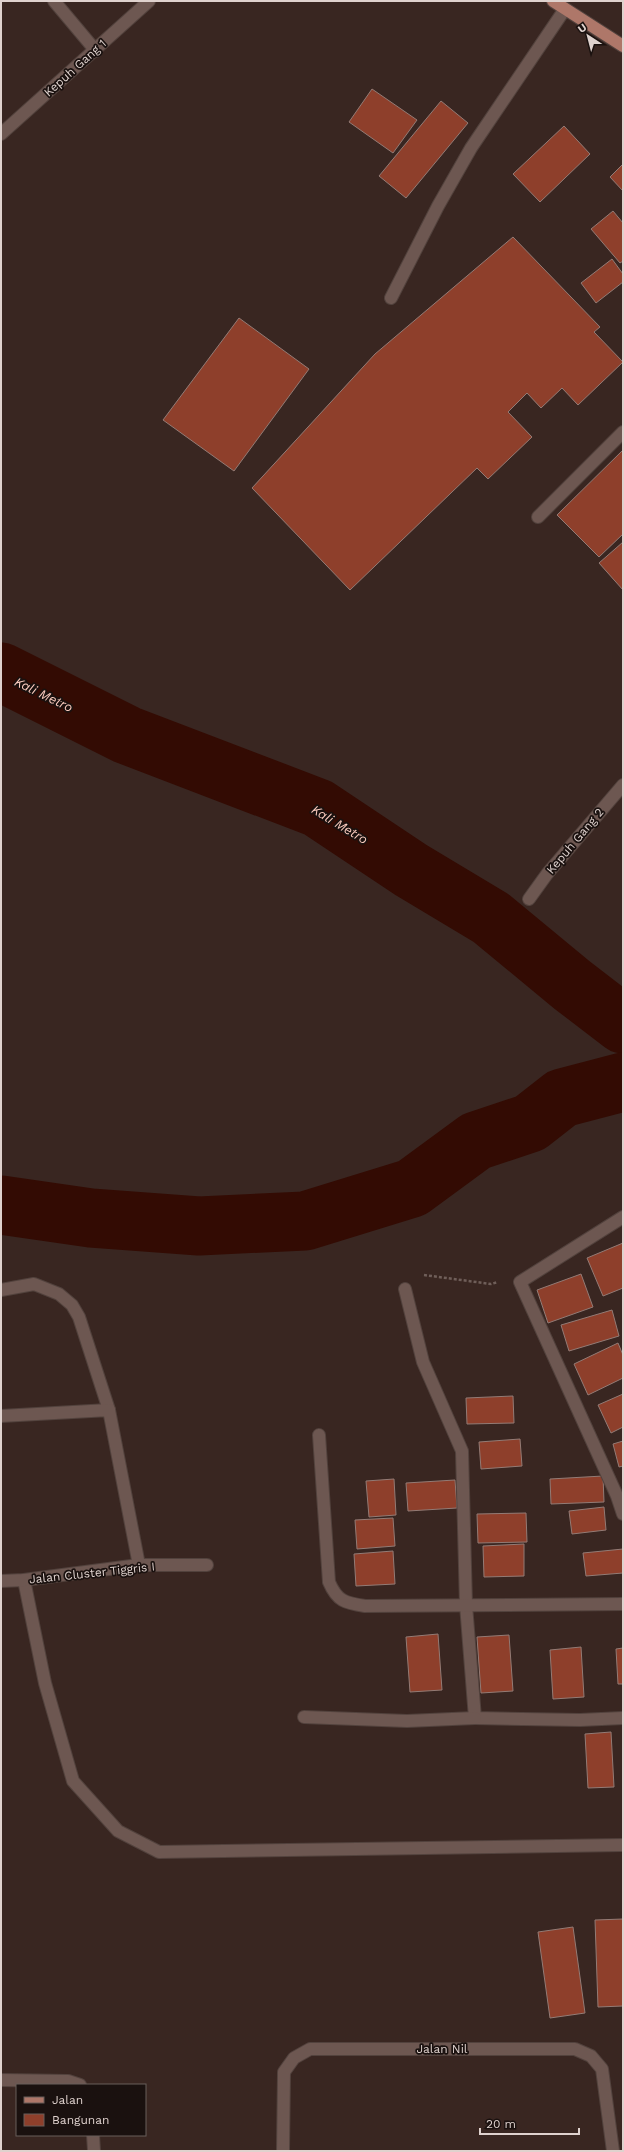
<svg xmlns="http://www.w3.org/2000/svg" width="624" height="2152" viewBox="0 0 624 2152" font-family="'Work Sans',sans-serif">
	<rect width="100%" height="100%" fill="#392621"/>
	<g fill="none" stroke-linecap="round" stroke-linejoin="round">
		<g stroke="#330b03" stroke-width="59">
			<polyline points="1,672 127,735 318,808 411,870 491,918 572,985 623,1024"/>
			<polyline points="1,1205 91,1218 199,1226 305,1221 412,1188 476,1141 530,1123 562,1098 623,1082"/>
		</g>
	</g>
	<g fill="#8e3f2b" stroke="#937b75">
		<polygon points="372,89 417,120 393,153 349,122"/>
		<polygon points="441,101 468,123 406,198 379,176"/>
		<polygon points="564,126 590,154 540,202 513,174"/>
		<polygon points="623,164 623,191 610,177"/>
		<polygon points="613,211 623,223 623,261 620,263 591,229"/>
		<polygon points="513,237 600,327 594,332 623,362 578,405 562,388 541,408 527,393 508,412 532,437 488,479 477,468 350,590 252,488 375,354"/>
		<polygon points="612,259 623,274 623,282 596,303 581,283"/>
		<polygon points="239,318 309,369 234,471 163,420"/>
		<polygon points="623,450 623,534 599,557 557,515"/>
		<polygon points="623,542 623,590 599,563"/>
		<polygon points="623,1243 623,1288 603,1296 587,1258"/>
		<polygon points="581,1274 593,1307 548,1323 537,1290"/>
		<polygon points="612,1310 619,1336 569,1351 561,1325"/>
		<polygon points="618,1343 623,1355 623,1378 588,1395 574,1364"/>
		<polygon points="623,1394 623,1427 611,1433 598,1405"/>
		<polygon points="513,1396 514,1423 467,1424 466,1398"/>
		<polygon points="520,1439 522,1466 481,1469 479,1442"/>
		<polygon points="623,1441 623,1466 619,1467 613,1444"/>
		<polygon points="603,1476 604,1502 551,1504 550,1479"/>
		<polygon points="394,1479 396,1515 369,1517 366,1481"/>
		<polygon points="455,1480 457,1508 408,1511 406,1483"/>
		<polygon points="604,1507 606,1530 572,1534 569,1511"/>
		<polygon points="526,1513 527,1542 478,1543 477,1514"/>
		<polygon points="393,1518 395,1546 357,1549 355,1520"/>
		<polygon points="524,1544 524,1576 484,1577 483,1546"/>
		<polygon points="623,1549 623,1573 586,1576 583,1553"/>
		<polygon points="393,1551 395,1584 356,1586 354,1554"/>
		<polygon points="438,1634 442,1690 410,1692 406,1637"/>
		<polygon points="509,1635 513,1691 481,1693 477,1637"/>
		<polygon points="581,1647 584,1697 553,1699 550,1650"/>
		<polygon points="623,1648 623,1684 618,1684 616,1649"/>
		<polygon points="611,1732 614,1787 588,1788 585,1734"/>
		<polygon points="623,1919 623,2006 598,2007 595,1920"/>
		<polygon points="573,1927 585,2013 550,2018 538,1932"/>
	</g>
	<g fill="none" stroke-linecap="round" stroke-linejoin="round">
		<g stroke="#52423d" stroke-width="14">
			<g id="street">
				<polyline points="54,1 96,51"/>
				<polyline points="1,134 149,1"/>
				<polyline points="391,298 438,206 471,148 565,9"/>
				<polyline points="538,517 623,432"/>
				<polyline points="529,899 547,874 623,785"/>
				<polyline points="623,1217 520,1282 617,1496 623,1514"/>
				<polyline points="405,1289 423,1362 462,1451 466,1605 475,1718 580,1720 623,1718"/>
				<polyline points="1,1290 34,1284 59,1294 72,1305 79,1317 109,1410"/>
				<polyline points="1,1416 109,1410 139,1565"/>
				<path d="M319,1435L329,1582C337,1601 345,1603 365,1606L623,1604"/>
				<polyline points="24,1580 45,1683 73,1781 118,1831 159,1852 623,1845"/>
				<polyline points="1,1581 24,1580 139,1565 207,1565"/>
				<polyline points="304,1717 407,1721 475,1718"/>
				<polyline points="1,2080 68,2081 80,2085"/>
				<polyline points="93,2135 94,2151"/>
				<polyline points="283,2151 284,2072 294,2058 310,2049 575,2049 591,2056 602,2069 613,2151"/>
			</g>
		</g>
		<g stroke="#52423d" stroke-width="14">
			<polyline id="primary" points="553,1 623,46"/>
		</g>
		<polyline stroke="#6f5e59" stroke-width="2.5" stroke-dasharray="3 2" stroke-linecap="butt" points="424,1275 491,1284 498,1282"/>
		<use href="#street" stroke="#6d5751" stroke-width="12"/>
		<use href="#primary" stroke="#ae7769" stroke-width="12"/>
	</g>
	<g text-anchor="middle" stroke-width="3.5" stroke-linejoin="round" paint-order="stroke">
		<g font-size="12" fill="#dfd2ce" stroke="#1a110f">
			<text transform="translate(75 68) rotate(-42)" y="4">Kepuh Gang 1</text>
			<text transform="translate(575 841) rotate(-50)" y="4">Kepuh Gang 2</text>
			<text transform="translate(92 1573) rotate(-6)" y="4">Jalan Cluster Tiggris I</text>
			<text x="442" y="2053">Jalan Nil</text>
		</g>
		<g font-size="13" font-style="italic" fill="#fcccbf" stroke="#1a110f">
			<text transform="translate(44 694) rotate(26)" y="5">Kali Metro</text>
			<text transform="translate(340 824) rotate(31)" y="5">Kali Metro</text>
		</g>
	</g>
	<rect width="624" height="2152" fill="none" stroke="#dfd2ce" stroke-width="4"/>
	<rect x="16" y="2084" width="130" height="52" fill="#1a110f" stroke="#695e5b"/>
	<rect x="24" y="2097" width="20" height="6" fill="#ae7769" stroke="#695e5b"/>
	<text x="52" y="2104" font-size="12" fill="#dfd2ce">Jalan</text>
	<rect x="24" y="2114" width="20" height="12" fill="#8e3f2b" stroke="#695e5b"/>
	<text x="52" y="2124" font-size="12" fill="#dfd2ce">Bangunan</text>
	<g transform="translate(588 36) rotate(324)" stroke="#1a110f" stroke-width="3" paint-order="stroke">
	<path d="M0-3L7 15L0 10L-7 15Z" fill="#dfd2ce"/>
	<text y="-6" font-size="11" font-weight="bold" text-anchor="middle" fill="#dfd2ce">U</text>
	</g>
	<path d="M480 2128v6h99v-6" fill="none" stroke="#dfd2ce" stroke-width="2"/>
	<text x="486" y="2128" font-size="12" fill="#dfd2ce" stroke="#1a110f" stroke-width="3" paint-order="stroke">20 m</text>
</svg>
